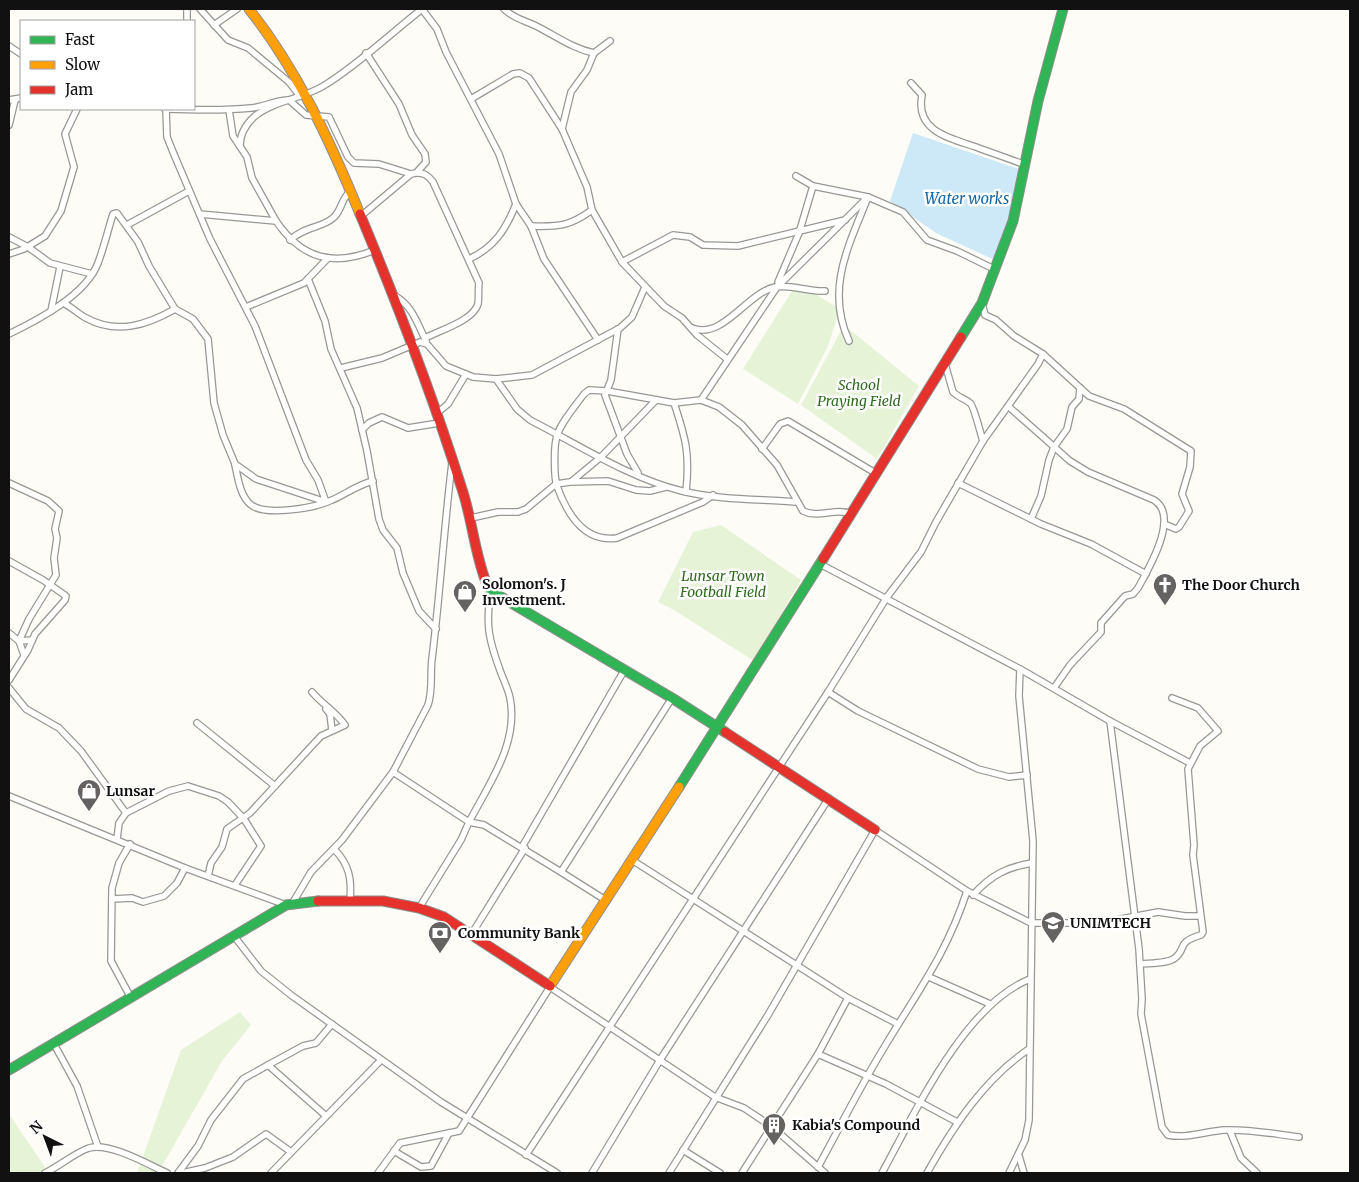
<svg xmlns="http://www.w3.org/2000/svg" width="1359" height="1182" viewBox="0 0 1359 1182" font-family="Merriweather,serif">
	<rect width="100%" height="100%" fill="#fdfcf7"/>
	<g fill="#e7f3d7">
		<polygon points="797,283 840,309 828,346 798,404 743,369"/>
		<polygon points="844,325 919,386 877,459 801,405"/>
		<polygon points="721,525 801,580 754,661 674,610 658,602 693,532"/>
		<polygon points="240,1012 251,1025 222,1061 158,1173 137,1173 181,1050"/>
		<polygon points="9,1114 49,1173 9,1173"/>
	</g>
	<polygon fill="#cde8f7" points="913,133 1022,170 999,262 936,233 890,201"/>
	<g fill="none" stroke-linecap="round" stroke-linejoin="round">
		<g stroke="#979795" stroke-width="8">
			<g id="street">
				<polyline points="200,9 228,40 248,48 289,82 300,96"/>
				<polyline points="422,9 437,29 446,52 499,154 516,204 531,226 544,259 598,340"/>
				<path d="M504,9C513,18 523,20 534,25C555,35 571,48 594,53L610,41"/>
				<polyline points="187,21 187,9"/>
				<polyline points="214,25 237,9"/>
				<polyline points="9,46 21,54"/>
				<polyline points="366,53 399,104 412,135 425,154 426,162 417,172"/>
				<path d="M911,83L922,95C915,131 949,138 976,147C992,153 1007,158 1023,164"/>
				<polyline points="471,99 513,74 520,73 529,78 562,129 587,187 592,210 622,262 664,306 682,318 697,335 727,359"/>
				<polyline points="9,100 21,98"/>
				<path d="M165,109C194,110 223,111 251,108C265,107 275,100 289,100L306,115L329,117L348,157L354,163L379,164L411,174"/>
				<polyline points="166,109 167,137 173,152 210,239 255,326 306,460 318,480 326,502"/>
				<polyline points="229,110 233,136 247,157 252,178 276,221"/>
				<polyline points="9,125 15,100"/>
				<polyline points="562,129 571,92 587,70 594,53"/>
				<path d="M240,146C240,134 246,124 255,116C275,100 303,99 325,85C359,64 390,34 422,9"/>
				<path d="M796,176L813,186L868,197C849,245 825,289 849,341"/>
				<path d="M200,214L276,221C302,259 333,267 375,250"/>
				<path d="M361,216L411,174C421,171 427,174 433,182L479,283C478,290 479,297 478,304C473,321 440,330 425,338"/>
				<polyline points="127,225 189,191"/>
				<path d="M531,226C559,227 570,226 592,210"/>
				<polyline points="9,237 28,247 50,263 92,274"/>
				<path d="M290,240C305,226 322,228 333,218C342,211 341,198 350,192"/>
				<polyline points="9,254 24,249 45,236 61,211 74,167 65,134 77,109"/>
				<path d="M469,259C495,247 506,229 516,204"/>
				<polyline points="622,262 673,235 690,237 703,245 738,246 845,220"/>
				<polyline points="308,279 325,321 331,349 357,408 367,451 379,519 383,530 397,548 403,573 419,611 436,629"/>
				<polyline points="778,282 799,233 813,186"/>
				<path d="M395,296C412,305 418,325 426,341"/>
				<path d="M63,303C72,307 78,314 86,318C117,335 147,325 175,309"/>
				<polyline points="246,307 304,283 328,258"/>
				<polyline points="51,311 60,267"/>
				<path d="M692,328C723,340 747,293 775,287C791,284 809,292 825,291"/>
				<polyline points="618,329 611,380 605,395 627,454 638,473"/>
				<path d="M9,334C38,320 86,295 98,263C104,247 108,230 113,214L117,213L138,242L149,266L175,309L193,319L208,339L214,403L223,435L235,464L256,479L326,502"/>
				<polyline points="1043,354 1089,396 1124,409 1191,451 1190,467 1182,494 1189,511 1179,527 1176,529 1164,524"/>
				<path d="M945,364L953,392C958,397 965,399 970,403C974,406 980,432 983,441"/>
				<polyline points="341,368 382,358 420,342 427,344 446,366 473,377 496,379 532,375 620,328 632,317 645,287"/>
				<path d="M496,379L517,409L530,420C579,445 629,478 682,491C719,500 759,499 796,502"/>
				<polyline points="701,400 777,287 868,197 903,212 927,240 957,251 996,270"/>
				<path d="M674,403C686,439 690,454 686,492"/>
				<path d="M1009,407L1070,461L1088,472L1154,500C1180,516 1149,568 1138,588L1133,594L1125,596L1101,623V632L1070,665L1054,688"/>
				<polyline points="436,414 448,404 466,374"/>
				<polyline points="362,430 369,423 382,417 408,428 439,423"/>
				<polyline points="762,449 780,424 788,421 877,474"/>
				<path d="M235,465C238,478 240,495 250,504C264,517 315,508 332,500C346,494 357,485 373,481"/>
				<polyline points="572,481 601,457 656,400"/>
				<polyline points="9,483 48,501 59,511 55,529 57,538 54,558 56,575 29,619 19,641 32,640"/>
				<polyline points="958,483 1041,524 1091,544 1146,574"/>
				<path d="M713,495L703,502L617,538C584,543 567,514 557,486C554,478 554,449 556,440C557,427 576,405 584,394L589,390L607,391L674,403L701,400L719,407L742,425L777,465L803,511C819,519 835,507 852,514"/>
				<polyline points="471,518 498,512 518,512 526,509 556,484 570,482 608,481 636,490 650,491 666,487"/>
				<polyline points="1031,519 1041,496 1049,460 1054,447 1067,429 1072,407 1079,399 1080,388"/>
				<polyline points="9,561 43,580 66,596 65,600 35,634 28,650 9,680"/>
				<polyline points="820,564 1020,669 1019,696 1033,841 1029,1120 1025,1140 1009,1173"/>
				<path d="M491,591C485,625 489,641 501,673C504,681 508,689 510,698C519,743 489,784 469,822L484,825L561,872L672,698"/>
				<polyline points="9,633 19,641 24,655"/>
				<polyline points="1020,669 1110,721 1190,763"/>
				<polyline points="9,688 26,709 59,728 81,751 126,813"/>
				<polyline points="828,692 858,711 978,769 1009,777 1027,775"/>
				<polyline points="326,709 330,714 332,730"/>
				<path d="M1110,721L1139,949L1142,999L1141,1014L1162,1127L1168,1135C1187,1139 1206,1131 1225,1130C1250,1129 1274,1134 1299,1137"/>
				<polyline points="197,723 275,786"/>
				<polyline points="393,772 469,822 461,840 419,908"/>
				<polyline points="9,796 185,868 286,905"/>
				<polyline points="117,839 119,823 126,813 169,791 188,786 219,796 228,802 244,819 261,846 235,885"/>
				<polyline points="130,844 119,863 112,888 111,961 131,998"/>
				<polyline points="522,847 625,669"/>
				<path d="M334,849C349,864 352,879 350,900"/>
				<polyline points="632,860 848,998 898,1024"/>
				<polyline points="561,872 607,901"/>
				<path d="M208,876L211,863L222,847L227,829L250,813L321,736L345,725C335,711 323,705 312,692"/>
				<polyline points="967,891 1031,923 1100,923 1158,912 1185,916 1200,916"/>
				<path d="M973,895C991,875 1007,867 1032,863"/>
				<polyline points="112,899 132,898 143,902 164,896 177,883 185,868"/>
				<path d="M292,904L311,872L342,840L393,772L428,705C433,690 430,674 432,659C440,594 444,528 452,463"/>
				<polyline points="471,935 525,848"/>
				<polyline points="234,936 261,971 291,995 441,1102 557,1173"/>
				<path d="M1140,964C1150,963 1167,964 1175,958C1188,947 1175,943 1201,935L1203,932L1193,855L1194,845L1188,769L1200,746L1218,731L1198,708L1172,698"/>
				<polyline points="929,977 990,1004"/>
				<polyline points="54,1044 77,1086 98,1147"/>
				<polyline points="818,1054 886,1084 957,1122"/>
				<polyline points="268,1065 303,1046 316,1043 332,1024"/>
				<polyline points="1230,1131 1241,1158 1257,1173"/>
				<polyline points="683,1150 720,1173"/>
				<polyline points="394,1151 421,1167 431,1166 449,1133"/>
				<polyline points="526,1155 828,692 887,597 921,552 936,522 983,441 1038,364 1043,354 1014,336 996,320 985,315 982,303"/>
				<polyline points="1019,1156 1024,1173"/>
				<path d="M45,1173C60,1166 74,1153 89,1148C110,1142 149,1165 167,1173"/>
				<polyline points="178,1173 198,1146 211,1120 243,1079 268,1065 326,1116"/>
				<polyline points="182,1173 205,1168 233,1157 266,1134 291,1152"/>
				<polyline points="271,1173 381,1060"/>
				<polyline points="378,1173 400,1143 459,1131 550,987 715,1097 744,1108 771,1126 825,1173"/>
				<polyline points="592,1173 660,1060 829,798"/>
				<path d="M669,1173L768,1015L875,830L967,891C947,953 918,991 885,1046C861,1085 840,1127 818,1167"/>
				<polyline points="742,1173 818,1054 848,998"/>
				<path d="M882,1173C915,1113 964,1005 1030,979"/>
				<path d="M927,1173C953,1127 984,1079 1029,1049"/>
			</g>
		</g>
		<g stroke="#8e8d8b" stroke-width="11">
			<g id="fast">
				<polyline points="961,337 982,303 1013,221 1038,101 1063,9"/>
				<polyline points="486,582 491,591 672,698 725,732"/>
				<polyline points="679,787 823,559"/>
				<polyline points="9,1070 286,905 318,901"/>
			</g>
		</g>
		<g stroke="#8e8d8b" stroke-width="11">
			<g id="slow">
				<path d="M249,9C298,71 330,141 360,214"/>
				<polyline points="550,986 679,787"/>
			</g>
		</g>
		<g stroke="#8e8d8b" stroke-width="11">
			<g id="jam">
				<path d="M360,214C397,303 432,394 461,486C472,517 474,551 486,582"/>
				<polyline points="823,559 961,337"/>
				<polyline points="725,732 875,830"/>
				<polyline points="318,901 383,901 419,908 444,917 550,986"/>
			</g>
		</g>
		<use href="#street" stroke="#fffffe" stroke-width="5.5"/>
		<use href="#fast" stroke="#30b455" stroke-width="9"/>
		<use href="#slow" stroke="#ff9f0a" stroke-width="9"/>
		<use href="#jam" stroke="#e5322d" stroke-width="9"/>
	</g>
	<defs>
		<g id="church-pin" transform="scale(1.25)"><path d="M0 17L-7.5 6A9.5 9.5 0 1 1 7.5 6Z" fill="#646362" stroke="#fff"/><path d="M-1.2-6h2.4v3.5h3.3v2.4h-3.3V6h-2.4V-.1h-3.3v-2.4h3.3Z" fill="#fff"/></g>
		<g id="shop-pin" transform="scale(1.25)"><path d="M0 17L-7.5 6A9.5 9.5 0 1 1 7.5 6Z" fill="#646362" stroke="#fff"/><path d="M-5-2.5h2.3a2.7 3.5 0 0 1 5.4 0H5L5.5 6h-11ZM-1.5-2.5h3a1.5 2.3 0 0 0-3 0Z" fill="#fff"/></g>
		<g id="university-pin" transform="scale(1.25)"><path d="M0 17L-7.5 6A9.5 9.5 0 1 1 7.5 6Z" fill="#646362" stroke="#fff"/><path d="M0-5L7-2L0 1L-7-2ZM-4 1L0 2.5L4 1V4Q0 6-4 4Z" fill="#fff"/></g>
		<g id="bank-pin" transform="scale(1.25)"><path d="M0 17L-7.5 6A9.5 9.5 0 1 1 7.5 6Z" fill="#646362" stroke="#fff"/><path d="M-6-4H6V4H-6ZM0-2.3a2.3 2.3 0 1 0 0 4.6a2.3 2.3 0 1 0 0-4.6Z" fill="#fff"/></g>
		<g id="building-pin" transform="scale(1.25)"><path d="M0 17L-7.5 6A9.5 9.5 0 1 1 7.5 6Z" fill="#646362" stroke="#fff"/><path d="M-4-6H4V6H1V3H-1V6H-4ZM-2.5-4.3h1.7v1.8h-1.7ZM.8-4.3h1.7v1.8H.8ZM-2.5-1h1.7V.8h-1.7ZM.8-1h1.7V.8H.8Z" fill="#fff"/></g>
	</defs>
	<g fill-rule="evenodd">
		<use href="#church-pin" x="1165" y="585"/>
		<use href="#shop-pin" x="465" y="592"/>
		<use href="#shop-pin" x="89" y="791"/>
		<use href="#university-pin" x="1053" y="923"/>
		<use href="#bank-pin" x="440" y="933"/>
		<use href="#building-pin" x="774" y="1125"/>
	</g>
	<g text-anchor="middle" stroke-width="5" stroke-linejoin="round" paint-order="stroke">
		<g font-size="14" font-style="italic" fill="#2f6b1f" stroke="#fff">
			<text x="859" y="390">School<tspan x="859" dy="16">Praying Field</tspan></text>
			<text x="723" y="581">Lunsar Town<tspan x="723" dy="16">Football Field</tspan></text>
		</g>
		<g font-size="14" font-weight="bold" fill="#111" stroke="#fff" text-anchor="start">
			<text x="482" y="589">Solomon's. J<tspan x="482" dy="16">Investment.</tspan></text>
			<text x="1182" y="590">The Door Church</text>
			<text x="106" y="796">Lunsar</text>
			<text x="1070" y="928">UNIMTECH</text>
			<text x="458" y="938">Community Bank</text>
			<text x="792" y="1130">Kabia's Compound</text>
		</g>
		<g font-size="15" font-style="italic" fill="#1768a6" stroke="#fff">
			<text x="967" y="204">Water works</text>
		</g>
	</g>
	<rect width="1359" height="1182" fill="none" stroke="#111111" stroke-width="20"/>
	<rect x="20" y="20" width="175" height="90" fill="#ffffff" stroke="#a0a0a0"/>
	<rect x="30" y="36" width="25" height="8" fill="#30b455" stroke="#a0a0a0"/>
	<text x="65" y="45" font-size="15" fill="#111111">Fast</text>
	<rect x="30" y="61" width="25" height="8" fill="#ff9f0a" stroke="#a0a0a0"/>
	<text x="65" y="70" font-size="15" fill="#111111">Slow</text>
	<rect x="30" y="86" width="25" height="8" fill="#e5322d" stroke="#a0a0a0"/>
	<text x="65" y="95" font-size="15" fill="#111111">Jam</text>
	<g transform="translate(45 1137) rotate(318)" stroke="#ffffff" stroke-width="4" paint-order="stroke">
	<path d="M0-4L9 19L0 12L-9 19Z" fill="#111111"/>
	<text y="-8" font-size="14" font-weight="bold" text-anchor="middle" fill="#111111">N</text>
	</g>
</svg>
